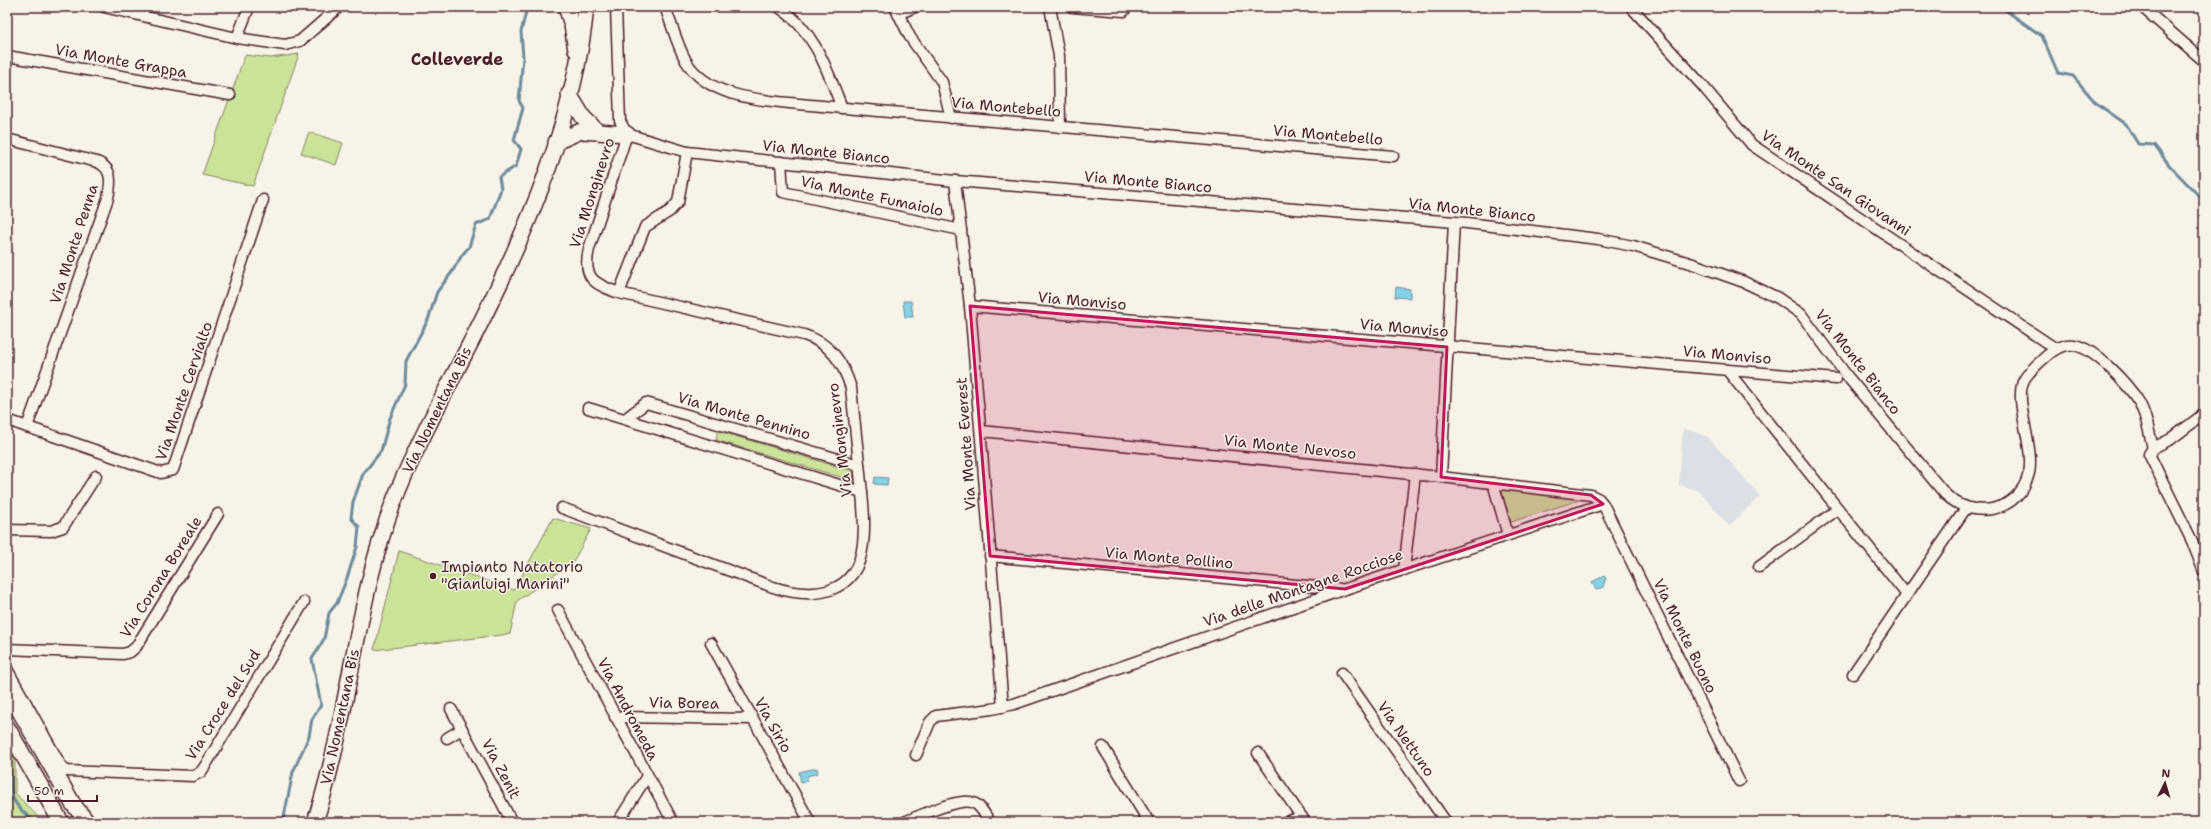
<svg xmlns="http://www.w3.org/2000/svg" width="2211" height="829" viewBox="0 0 2211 829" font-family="'Shantell Sans',sans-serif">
	<rect width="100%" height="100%" fill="#f7f3e8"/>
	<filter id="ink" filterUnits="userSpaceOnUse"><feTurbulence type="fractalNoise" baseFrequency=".025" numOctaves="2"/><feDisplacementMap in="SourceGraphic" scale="8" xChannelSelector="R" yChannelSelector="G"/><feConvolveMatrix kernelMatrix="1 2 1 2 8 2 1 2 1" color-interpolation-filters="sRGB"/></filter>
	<g filter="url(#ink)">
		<polygon fill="#dbe0e6" points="1683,428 1708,437 1760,496 1729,526 1699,491 1679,485"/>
		<g fill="#cae399" stroke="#8a8162">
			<polygon points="299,54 253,186 202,175 245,55 271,58"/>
			<polygon points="309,132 343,143 336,165 301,153"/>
			<polygon points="718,431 853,471 854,481 716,440"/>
			<polygon points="1500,487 1586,498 1511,522"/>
			<polygon points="553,518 591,529 573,562 517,601 510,634 374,650 399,551 514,590"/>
			<polygon points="7,744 15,760 15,793 43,822 15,822 7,808"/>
		</g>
		<g fill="#86d2e5" stroke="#6e8a9b">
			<polygon points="1396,287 1410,289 1410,298 1395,297"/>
			<polygon points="903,301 911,301 913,317 905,317"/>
			<polygon points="875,477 888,478 887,485 874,484"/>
			<polygon points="1604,576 1606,578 1603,587 1596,590 1592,582"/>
			<polygon points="817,768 818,773 807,776 807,781 801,782 799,772"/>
		</g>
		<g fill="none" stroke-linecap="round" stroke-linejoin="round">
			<g stroke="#6e8a9b" stroke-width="3">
				<polyline points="2001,7 2042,36 2058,73 2073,76 2096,103 2126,124 2138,144 2154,145 2170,166 2204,201"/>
				<path d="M7,759C12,770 10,779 11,790C12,804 25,814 35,822"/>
				<polyline points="283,822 293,772 309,736 312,719 321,705 312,659 324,639 329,613 337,603 347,578 357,547 359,527 351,518 353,502 363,474 381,451 390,418 405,384 406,361 428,320 437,292 452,272 462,255 469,247 476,225 490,219 501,189 499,177 516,166 521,149 514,140 523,108 519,101 523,57 521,32 526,12 525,7"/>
			</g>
			<g stroke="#4a1f2b" stroke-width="13">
				<g id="street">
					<polyline points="104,7 237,38 285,45 300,41 339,7"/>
					<path d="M616,7L620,121L627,134L687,152L955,181L1467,223L1598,239L1633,246L1693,264L1744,282L1778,298L1801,314L1847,376L1945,494C1973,521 2019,513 2029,473C2035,447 2013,400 2024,380C2028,372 2036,366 2042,360C2051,352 2061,343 2074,345C2095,348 2128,385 2139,402C2147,416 2149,433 2153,448"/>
					<path d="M665,7C672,25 677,45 686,61C708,98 761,100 799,104L1393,156"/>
					<path d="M779,7C815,31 827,69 842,108"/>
					<polyline points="895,7 910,37 942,82 951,118"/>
					<polyline points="1050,7 1059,56 1060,127"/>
					<polyline points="1072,7 1124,11"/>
					<polyline points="1631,7 1702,85 1752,145 2056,349"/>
					<polyline points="2142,7 2204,61"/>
					<polyline points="898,14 915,7"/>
					<polyline points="237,38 249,7"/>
					<polyline points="7,56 230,95"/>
					<path d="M7,139L97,162C113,168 111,183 108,198L27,427"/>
					<polyline points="781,162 783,192 961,230"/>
					<polyline points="955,181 970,306 1003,707"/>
					<polyline points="619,293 645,227 670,211 678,202 687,152"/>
					<polyline points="970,306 1836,379"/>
					<polyline points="1727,370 1907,595"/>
					<polyline points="588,408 862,492"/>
					<polyline points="2204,414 2171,439 2153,448 2149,454 2192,541 2204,572"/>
					<polyline points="625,419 646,403 859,465"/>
					<polyline points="7,420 161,473 173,470 263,200"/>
					<polyline points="1441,477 1454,222"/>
					<polyline points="1493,483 1508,535"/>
					<polyline points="1603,504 1739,781"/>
					<path d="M562,508L773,587C814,600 857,595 863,544C866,520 862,496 860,473C857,445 854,416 851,388C843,362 830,343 804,335L619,293C594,284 582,278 589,249L627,134"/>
					<polyline points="7,530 51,531 63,527 96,476"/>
					<polyline points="990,556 1340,589"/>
					<polyline points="1759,567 1838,509"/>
					<polyline points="1404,570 1415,474"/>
					<polyline points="558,610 673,822"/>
					<polyline points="711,643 810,822"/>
					<polyline points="7,649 123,654 130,652 136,647 218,514"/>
					<polyline points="7,669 60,764 66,771 193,776 201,772 205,766 304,602"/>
					<polyline points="1342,673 1446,822"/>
					<polyline points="1853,674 1966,508"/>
					<polyline points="451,709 462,729"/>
					<polyline points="615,717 752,719"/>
					<polyline points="447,738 462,729 512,822"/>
					<polyline points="1103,747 1149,822"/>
					<polyline points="1258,753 1305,822"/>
					<polyline points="916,755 930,722 936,716 992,709 1014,704 1345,589 1603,504 1599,499 1591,495 1441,477 981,431"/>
					<polyline points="618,822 647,776"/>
					<path d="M904,822C918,817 960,796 974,803C981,806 985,815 990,822"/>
					<polyline points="1285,822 1302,817"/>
				</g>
			</g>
			<g stroke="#4a1f2b" stroke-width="18">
				<g id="secondary">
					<polyline points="566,7 572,25 576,50"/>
					<polyline points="569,94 583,117 597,131"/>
					<polyline points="556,142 581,131 627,134"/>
					<polyline points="7,689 73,804 87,822"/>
					<polyline points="7,727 61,822"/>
					<path d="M315,822C351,712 355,593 400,486C422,433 451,382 477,330C528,229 575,120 586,7"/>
				</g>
			</g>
			<use href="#street" stroke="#f7f3e8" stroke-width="10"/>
			<use href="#secondary" stroke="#f7f3e8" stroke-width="15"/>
		</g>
	</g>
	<path fill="#c2185b" fill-opacity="0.2" stroke="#c2185b" stroke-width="3" stroke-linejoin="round" d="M970,306L1447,347L1441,477L1591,495L1603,504L1345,589L990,556Z"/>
	<circle fill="#4a1f2b" stroke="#f7f3e8" stroke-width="1.5" cx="433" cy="576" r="4"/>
	<g text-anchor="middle" stroke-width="3" stroke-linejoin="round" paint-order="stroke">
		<g font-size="15" fill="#4a1f2b" stroke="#f7f3e8">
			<text transform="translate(121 61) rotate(10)" y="5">Via Monte Grappa</text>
			<text transform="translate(1006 107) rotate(5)" y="5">Via Montebello</text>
			<text transform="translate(1328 135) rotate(5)" y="5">Via Montebello</text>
			<text transform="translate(826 152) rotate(6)" y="5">Via Monte Bianco</text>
			<text transform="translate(1148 182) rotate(5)" y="5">Via Monte Bianco</text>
			<text transform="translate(1836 183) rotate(34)" y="5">Via Monte San Giovanni</text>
			<text transform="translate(592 193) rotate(-72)" y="5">Via Monginevro</text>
			<text transform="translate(872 196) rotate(12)" y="5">Via Monte Fumaiolo</text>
			<text transform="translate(1472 210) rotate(6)" y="5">Via Monte Bianco</text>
			<text transform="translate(74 244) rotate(-72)" y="5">Via Monte Penna</text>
			<text transform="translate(1082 301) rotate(5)" y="5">Via Monviso</text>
			<text transform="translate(1404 328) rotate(5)" y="5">Via Monviso</text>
			<text transform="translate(1727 355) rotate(5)" y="5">Via Monviso</text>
			<text transform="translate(1858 362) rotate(52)" y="5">Via Monte Bianco</text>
			<text transform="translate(184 391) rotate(-71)" y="5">Via Monte Cervialto</text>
			<text transform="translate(437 410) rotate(-64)" y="5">Via Nomentana Bis</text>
			<text transform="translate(744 416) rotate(16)" y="5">Via Monte Pennino</text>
			<text transform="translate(840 440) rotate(-97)" y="5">Via Monginevro</text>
			<text transform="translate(966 444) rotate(-94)" y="5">Via Monte Everest</text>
			<text transform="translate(1290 447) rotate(6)" y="5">Via Monte Nevoso</text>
			<text transform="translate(1169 558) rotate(5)" y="5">Via Monte Pollino</text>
			<text transform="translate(161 577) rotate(-58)" y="5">Via Corona Boreale</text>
			<text transform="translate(1303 588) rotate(-19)" y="5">Via delle Montagne Rocciose</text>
			<text transform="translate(1685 636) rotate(64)" y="5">Via Monte Buono</text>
			<text transform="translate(684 703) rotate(1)" y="5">Via Borea</text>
			<text transform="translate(223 705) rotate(-58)" y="5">Via Croce del Sud</text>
			<text transform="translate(628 709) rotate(62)" y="5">Via Andromeda</text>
			<text transform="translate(340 717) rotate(-78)" y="5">Via Nomentana Bis</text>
			<text transform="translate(773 725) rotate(61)" y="5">Via Sirio</text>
			<text transform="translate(1406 739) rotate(55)" y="5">Via Nettuno</text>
			<text transform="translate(501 769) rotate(62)" y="5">Via Zenit</text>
		</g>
		<g font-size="15" fill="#4a1f2b" stroke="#f7f3e8" text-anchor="start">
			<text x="441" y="572">Impianto Natatorio<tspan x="441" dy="17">"Gianluigi Marini"</tspan></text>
		</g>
		<g font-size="17" font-weight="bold" fill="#4a1f2b" stroke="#f7f3e8">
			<text x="457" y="65">Colleverde</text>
		</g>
	</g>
	<rect width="2211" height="829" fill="none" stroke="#f7f3e8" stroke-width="24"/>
	<rect x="12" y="12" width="2187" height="805" fill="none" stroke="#4a1f2b" stroke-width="1.5" filter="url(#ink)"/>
	<g transform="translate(2165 783) rotate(5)" stroke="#f7f3e8" stroke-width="3" paint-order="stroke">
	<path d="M0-3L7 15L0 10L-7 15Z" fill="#4a1f2b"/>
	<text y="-6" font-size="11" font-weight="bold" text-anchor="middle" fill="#4a1f2b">N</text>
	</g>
	<path d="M28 795v6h69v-6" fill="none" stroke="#4a1f2b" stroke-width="2"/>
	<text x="34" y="795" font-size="12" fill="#4a1f2b" stroke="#f7f3e8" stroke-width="3" paint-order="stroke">50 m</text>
</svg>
